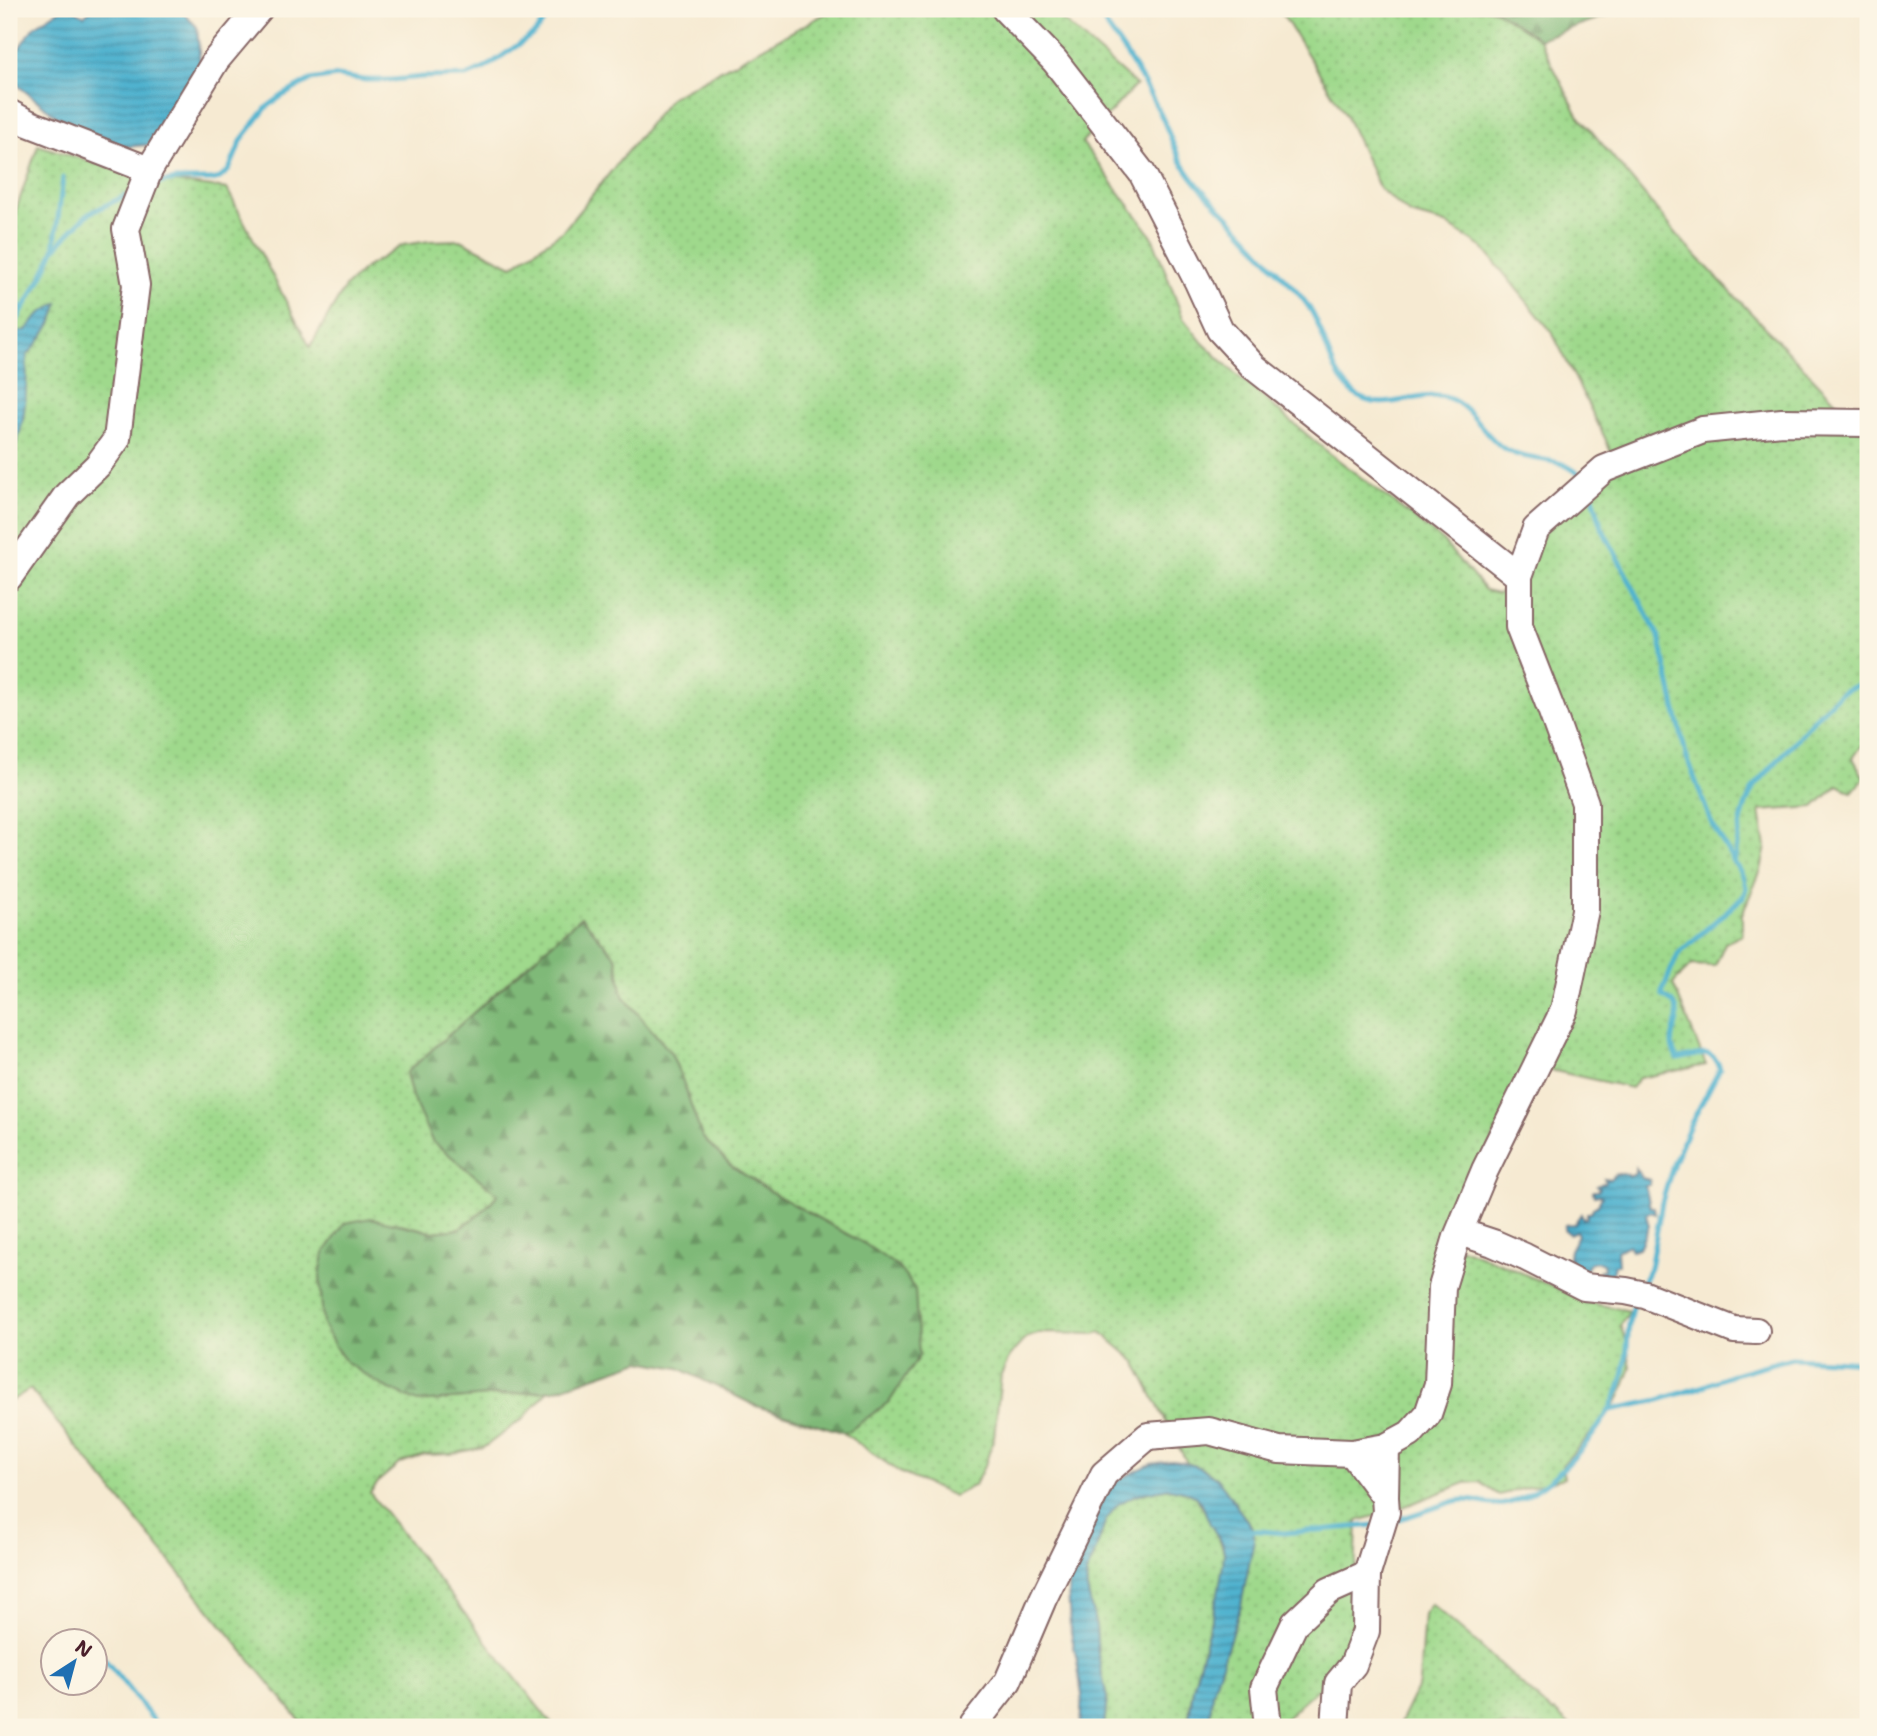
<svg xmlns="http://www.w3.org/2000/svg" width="1877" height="1736" viewBox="0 0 1877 1736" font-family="'Shantell Sans',sans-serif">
	<defs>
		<pattern id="green-dots" width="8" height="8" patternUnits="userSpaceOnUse" patternTransform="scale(1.75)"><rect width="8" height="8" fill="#9fd98c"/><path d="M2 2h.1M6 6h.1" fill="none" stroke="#8aba79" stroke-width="1.8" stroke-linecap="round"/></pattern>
		<pattern id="forest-firs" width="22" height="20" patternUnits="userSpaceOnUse" patternTransform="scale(1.75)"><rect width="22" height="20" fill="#7fb978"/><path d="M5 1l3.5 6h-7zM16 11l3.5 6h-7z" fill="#6a9663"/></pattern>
		<pattern id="water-rules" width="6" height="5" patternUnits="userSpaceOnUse" patternTransform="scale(1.75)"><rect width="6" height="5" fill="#50b2cf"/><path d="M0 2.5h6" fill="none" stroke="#4490a8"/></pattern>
	</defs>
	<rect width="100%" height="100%" fill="#fcf5e5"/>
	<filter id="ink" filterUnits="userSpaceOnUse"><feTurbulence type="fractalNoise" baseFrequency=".0143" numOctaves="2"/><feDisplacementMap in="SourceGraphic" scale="14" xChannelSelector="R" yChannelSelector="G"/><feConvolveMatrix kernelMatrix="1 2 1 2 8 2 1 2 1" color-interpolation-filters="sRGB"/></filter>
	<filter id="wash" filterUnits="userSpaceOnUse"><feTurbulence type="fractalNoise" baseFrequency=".00686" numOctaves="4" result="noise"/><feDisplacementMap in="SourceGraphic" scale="28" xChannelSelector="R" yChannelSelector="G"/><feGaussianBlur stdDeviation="1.57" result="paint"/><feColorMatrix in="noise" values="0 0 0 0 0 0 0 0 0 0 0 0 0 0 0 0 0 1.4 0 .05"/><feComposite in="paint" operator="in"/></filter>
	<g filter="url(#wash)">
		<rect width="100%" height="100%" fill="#f6ead2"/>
		<g fill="url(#green-dots)" stroke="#747c5c" stroke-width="2">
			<path d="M834,9H1050L1136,85L1082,142L1152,236L1183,318L1203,343L1239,377L1324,449L1440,538L1485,590L1498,593L1506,588L1530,548L1612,455L1605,438L1552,332L1483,248L1446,224L1410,214L1380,189L1345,114L1279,9H1494L1539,39L1578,115L1685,244L1868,435V737L1853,758L1864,778L1852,792L1838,785L1814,807L1760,811L1766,847L1761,870L1742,914V935L1725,943L1715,966L1691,965L1673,984L1706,1065L1639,1078L1631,1088L1528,1065L1444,1241L1502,1264L1586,1302L1630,1311L1620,1326L1626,1340L1631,1368L1620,1397L1605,1418L1562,1465L1564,1478L1499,1495L1479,1482L1465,1483L1390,1512L1357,1521L1354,1618L1344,1672C1318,1687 1297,1704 1279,1727H1209L1212,1694L1241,1605L1251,1525L1208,1471L1187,1463L1135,1361L1101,1332L1094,1334L1040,1333L1026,1338L1011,1354L1001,1375L994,1437L986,1462L975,1485L954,1496L901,1473L842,1432L849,1431L865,1244L771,1192L730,1165L702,1137L682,1079L671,1053L623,996L616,957L581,917L406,1073L412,1097L490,1186L499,1193L483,1211L460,1229L433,1232L401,1224L345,1223L324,1254L320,1275L323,1324L336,1348L347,1363L418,1402L548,1391L524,1418L484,1447L451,1454L425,1455L400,1463L380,1480L370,1493L554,1727H305L30,1389L9,1402V231L38,145L143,178L227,189L310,347L345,287L365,268L403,245L430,241L461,240L512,266L563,231L671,97Z"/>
			<path d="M1169,1488C1177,1490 1187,1491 1194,1496C1200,1500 1223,1545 1224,1553C1225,1577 1215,1604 1209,1627C1204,1648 1197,1669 1193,1690C1190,1702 1189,1715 1188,1727H1104L1107,1698L1098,1655L1096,1627L1087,1589L1086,1574L1092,1561L1106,1520L1117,1504L1135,1495Z"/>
			<polygon points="1431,1604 1472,1639 1553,1713 1555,1712 1571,1727 1398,1727 1419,1684 1424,1614"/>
		</g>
		<g fill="url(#forest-firs)" stroke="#646c52" stroke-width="2">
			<polygon points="1494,9 1626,9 1539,39"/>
			<polygon points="581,917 616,957 623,996 671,1053 682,1079 702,1137 730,1165 771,1192 865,1244 898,1267 915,1289 919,1356 890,1401 849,1431 842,1432 756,1406 679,1368 640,1361 555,1390 418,1402 381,1385 347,1363 336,1348 323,1324 320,1275 324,1254 345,1223 371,1218 433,1232 459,1229 483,1211 498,1194 432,1141 412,1097 406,1073"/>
		</g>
		<g fill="url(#water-rules)" stroke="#4d687d" stroke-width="2">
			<polygon points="61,9 74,9 84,16 91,9 180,9 197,27 200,62 148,145 127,147 88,132 56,116 10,79 14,55 34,27"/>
			<path d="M58,303C55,324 40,340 27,356C27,385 26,434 9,459V334L26,330L40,314Z"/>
			<polygon points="1635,1168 1642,1178 1650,1180 1649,1185 1645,1185 1650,1207 1654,1207 1655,1214 1651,1212 1646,1215 1649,1226 1639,1248 1631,1250 1628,1245 1617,1251 1618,1265 1614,1265 1612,1274 1606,1277 1602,1274 1599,1277 1599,1270 1604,1270 1603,1264 1598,1262 1590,1263 1587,1269 1582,1271 1575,1269 1571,1258 1568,1261 1570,1250 1578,1235 1576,1231 1569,1234 1564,1230 1565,1225 1574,1224 1581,1214 1583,1219 1587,1218 1587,1213 1591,1213 1593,1208 1597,1206 1602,1197 1599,1195 1594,1196 1593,1191 1598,1191 1600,1188 1597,1186 1605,1182 1604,1178 1610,1179 1615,1174 1627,1174 1629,1177 1635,1174"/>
			<path d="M1172,1461C1209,1465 1219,1477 1238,1508C1243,1516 1250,1523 1254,1531V1540L1241,1605L1212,1694L1209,1727H1188L1193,1688L1218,1594L1223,1565L1224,1552L1222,1543L1210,1524L1202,1504L1195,1496L1184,1491L1169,1488L1135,1495L1117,1505L1106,1520L1092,1561L1086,1574L1087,1589L1096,1627L1098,1655L1107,1698L1104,1727H1080L1082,1695L1077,1661L1070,1627L1068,1588L1070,1558L1113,1482L1151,1464Z"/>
		</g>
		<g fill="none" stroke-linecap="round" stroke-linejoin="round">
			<g stroke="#50b2cf" stroke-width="5">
				<path d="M1107,9L1103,21C1124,50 1143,79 1159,111C1168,128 1173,148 1183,164C1195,184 1212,200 1228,216C1246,235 1264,255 1281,275C1290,284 1299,293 1306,303C1327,331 1326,372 1356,395C1381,413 1412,394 1439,396C1469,399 1481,433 1503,448C1519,459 1541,458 1559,463C1568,465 1575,471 1582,476"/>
				<polyline points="152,184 176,180 211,180 220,178 229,170 242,139 267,107 282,96 310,80 337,76 366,80 391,80 422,77 467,76 485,68 535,33 553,9"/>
				<polyline points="54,250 63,178"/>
				<polyline points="9,291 22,310"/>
				<polyline points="9,334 43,275 54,250 70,232 88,214 125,196"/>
				<path d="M1593,496L1602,528L1659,637L1686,755L1711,822L1744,879L1746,888L1743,897L1678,954L1662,992L1663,996C1668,999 1674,1002 1676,1008C1682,1025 1663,1040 1678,1059C1695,1057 1714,1045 1720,1069L1690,1125L1674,1162L1662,1202L1650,1268L1641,1286"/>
				<path d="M1734,863C1739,837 1740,811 1754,787L1817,716L1840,693L1868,680"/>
				<polyline points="1610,1410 1659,1400 1701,1387 1737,1373 1792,1358 1868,1362"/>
				<path d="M1391,1522C1406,1517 1422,1512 1437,1507C1445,1505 1454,1500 1463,1500C1477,1499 1490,1507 1505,1504C1551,1494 1610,1424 1622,1380C1630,1354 1625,1326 1634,1301"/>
				<polyline points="1248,1530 1284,1533 1375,1525"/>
				<polyline points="102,1656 159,1727"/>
			</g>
		</g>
	</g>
	<g filter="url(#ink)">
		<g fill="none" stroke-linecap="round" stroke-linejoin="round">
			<g stroke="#866665" stroke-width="30">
				<g id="minor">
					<polyline points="1005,9 1055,61 1142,173 1198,282 1220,330 1254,367 1519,576"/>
					<polyline points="9,113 28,123 149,170"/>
					<polyline points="9,577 67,495 98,465 117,439 136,285 126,229 149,170 216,60 259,9"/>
					<polyline points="1475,1237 1493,1243 1525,1257 1584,1287 1626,1291 1645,1295 1734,1330 1756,1331"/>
					<polyline points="1352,1453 1385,1497 1386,1447"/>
					<polyline points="972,1727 1008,1681 1043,1599 1104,1474 1148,1436 1209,1431 1279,1450 1352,1453 1386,1447 1410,1434 1428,1414 1438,1384 1442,1287 1457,1237 1485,1170 1564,1010 1585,910 1585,803 1551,709 1519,627 1519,576 1536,529 1604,469 1703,430 1782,422 1868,423"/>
					<polyline points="1268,1727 1264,1688 1295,1623 1329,1591 1367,1574 1386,1512 1385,1497"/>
					<polyline points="1335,1727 1338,1683 1353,1665 1366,1631 1367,1574"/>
				</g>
			</g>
			<use href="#minor" stroke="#fff" stroke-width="26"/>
		</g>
	</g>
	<rect width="1877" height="1736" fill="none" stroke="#fcf5e5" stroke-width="35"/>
	<g transform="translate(74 1662) rotate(36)"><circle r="33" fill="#fcf5e5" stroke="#b59f9b" stroke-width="2"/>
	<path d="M0-5L12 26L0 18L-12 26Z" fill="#1f6fb2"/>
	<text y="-10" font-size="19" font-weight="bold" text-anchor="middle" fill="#4a1f2b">N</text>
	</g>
</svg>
